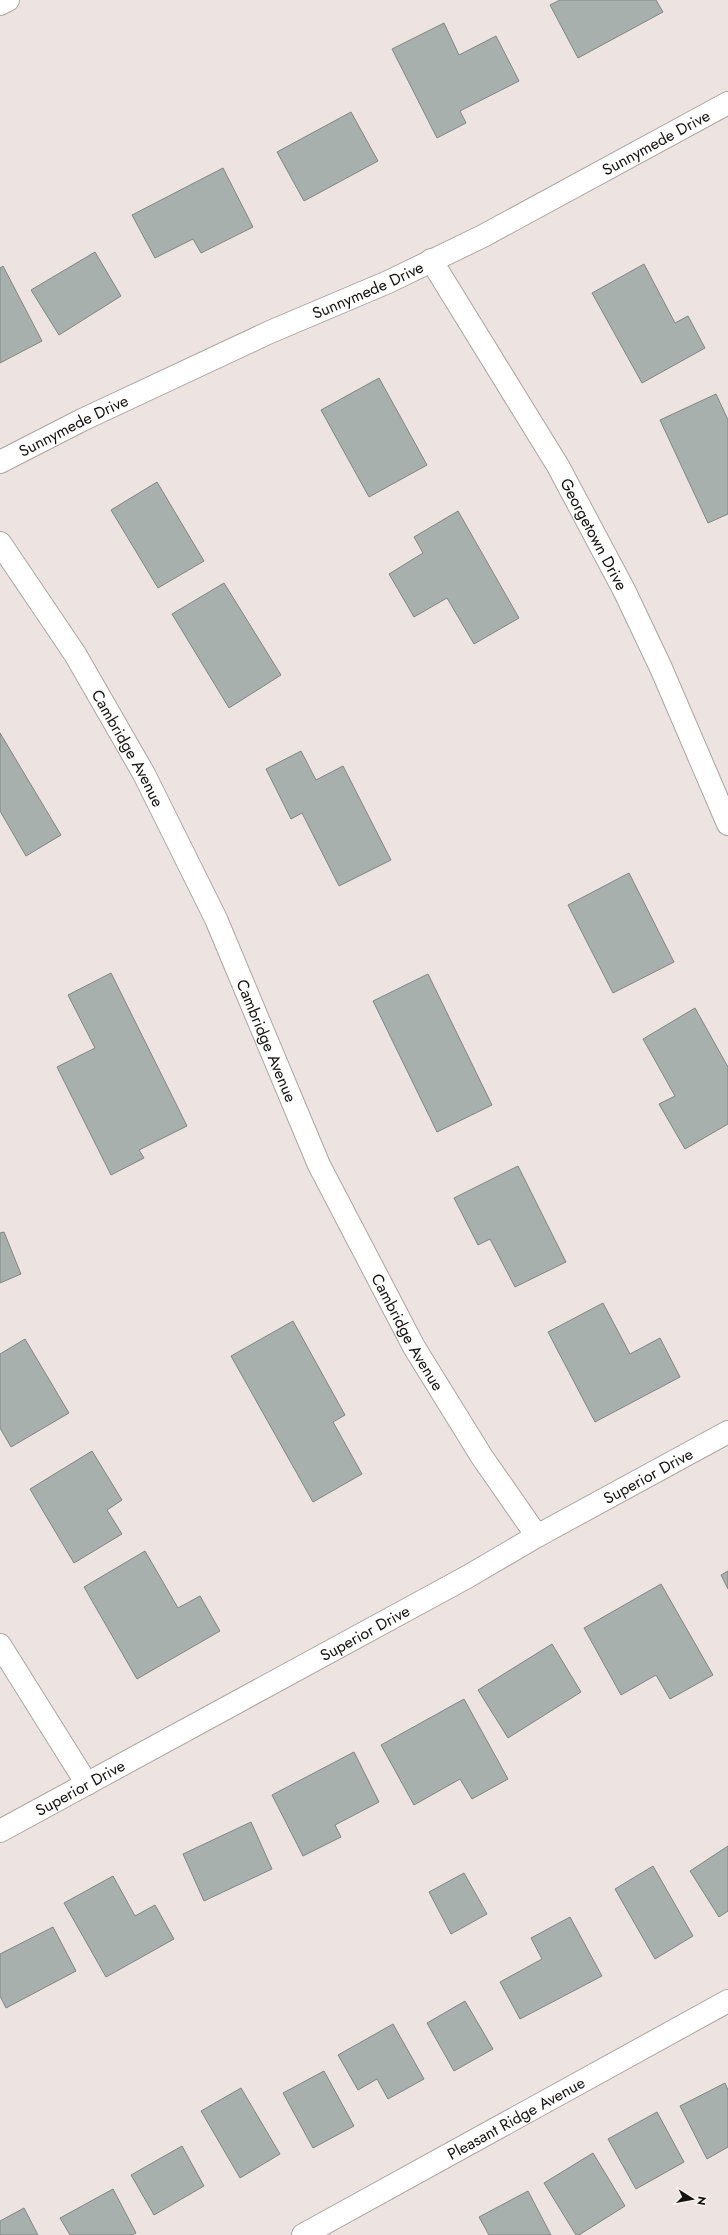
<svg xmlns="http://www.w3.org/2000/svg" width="728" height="2235" viewBox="0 0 728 2235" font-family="Jost,sans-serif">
	<rect width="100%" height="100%" fill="#ede4e1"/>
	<g fill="#a7b0ad" stroke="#7f8784">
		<polygon points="560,0 656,0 663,12 578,58 550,5"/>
		<polygon points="444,23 459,55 496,36 519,81 460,111 466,123 437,138 392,49"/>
		<polygon points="351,112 378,161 304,201 277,152"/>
		<polygon points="223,168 253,227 201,253 193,239 155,258 132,215"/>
		<polygon points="95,252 121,296 59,335 31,290"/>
		<polygon points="644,264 675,323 688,316 705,348 642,383 592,293"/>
		<polygon points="3,266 42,341 0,363 0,268"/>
		<polygon points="379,378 427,465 369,497 321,410"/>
		<polygon points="716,394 728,420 728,514 708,523 660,420"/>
		<polygon points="157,482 204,561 158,588 111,510"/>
		<polygon points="458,511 519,618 474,644 447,598 414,617 389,574 423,553 414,537"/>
		<polygon points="224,583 281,675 229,708 172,614"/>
		<polygon points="0,733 61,835 26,856 0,811"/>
		<polygon points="301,751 316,780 343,766 391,860 339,886 302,813 291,819 266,769"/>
		<polygon points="629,873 674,962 613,993 568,905"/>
		<polygon points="111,973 187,1126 139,1150 144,1158 111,1175 57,1067 95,1048 68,995"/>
		<polygon points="428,974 492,1105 437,1132 373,1001"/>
		<polygon points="695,1008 728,1067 728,1124 685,1149 659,1104 675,1096 643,1039"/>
		<polygon points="518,1166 566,1262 515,1287 490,1239 478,1245 454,1198"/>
		<polygon points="4,1232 21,1274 0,1283 0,1233"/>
		<polygon points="603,1303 630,1354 660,1338 680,1377 595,1422 548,1332"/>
		<polygon points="293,1321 345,1415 333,1422 362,1474 313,1502 231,1356"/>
		<polygon points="25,1339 69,1413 11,1447 0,1428 0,1354"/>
		<polygon points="92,1451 122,1500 107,1510 122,1534 74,1563 30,1489"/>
		<polygon points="145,1551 178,1608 200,1596 220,1631 137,1679 84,1587"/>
		<polygon points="728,1571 728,1589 721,1575"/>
		<polygon points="661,1584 713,1675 670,1699 656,1675 621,1695 584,1628"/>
		<polygon points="552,1644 581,1692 508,1738 478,1690"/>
		<polygon points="464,1699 508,1779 472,1799 460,1779 414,1805 381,1745"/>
		<polygon points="354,1752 379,1802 335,1825 341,1837 303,1856 272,1795"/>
		<polygon points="251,1822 272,1869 204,1901 183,1854"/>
		<polygon points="728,1846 728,1911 719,1917 690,1871"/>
		<polygon points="653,1866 693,1936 655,1959 615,1889"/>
		<polygon points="464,1873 487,1914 451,1934 429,1892"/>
		<polygon points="113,1876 135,1916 155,1905 174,1939 106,1977 64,1903"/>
		<polygon points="570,1917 602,1976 520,2019 500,1982 542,1959 531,1938"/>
		<polygon points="53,1927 76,1971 6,2008 0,1996 0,1954"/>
		<polygon points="465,2001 493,2049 454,2071 427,2023"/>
		<polygon points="393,2024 424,2079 388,2099 377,2079 358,2090 338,2055"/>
		<polygon points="324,2071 354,2126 313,2148 283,2093"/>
		<polygon points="725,2083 728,2090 728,2147 707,2159 680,2106"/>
		<polygon points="241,2088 280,2154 240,2178 201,2111"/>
		<polygon points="657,2112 684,2162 636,2189 608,2139"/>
		<polygon points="182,2146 204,2186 154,2215 131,2175"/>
		<polygon points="593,2153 625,2206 579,2235 576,2235 544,2183"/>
		<polygon points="113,2189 136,2233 132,2235 70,2235 60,2218"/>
		<polygon points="528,2191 551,2235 489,2235 479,2217"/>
		<polygon points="24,2208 38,2235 0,2235 0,2221"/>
	</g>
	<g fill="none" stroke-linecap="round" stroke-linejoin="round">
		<g stroke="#aca5a1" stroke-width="24">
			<g id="minor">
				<polyline points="0,4 8,0"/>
				<path id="s1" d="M431,260L558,466L624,590L661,668L728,824"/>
				<path id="s2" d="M0,462L82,420L270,332L388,282L483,236L728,103"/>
				<path id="s3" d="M0,543L75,654L144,774L216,919L319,1165L414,1347L482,1457L537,1536"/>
				<polyline points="0,1645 87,1784"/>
				<path id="s4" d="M0,1831L467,1577L537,1536L728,1432"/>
				<path id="s5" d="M303,2235L728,2001"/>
			</g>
		</g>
		<use href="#minor" stroke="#fff" stroke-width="22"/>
	</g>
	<g text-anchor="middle" stroke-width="4" stroke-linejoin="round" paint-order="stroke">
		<g font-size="16" fill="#151311" stroke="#faf2ee">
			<text dy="6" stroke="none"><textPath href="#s2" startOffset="730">Sunnymede Drive</textPath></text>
			<text dy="6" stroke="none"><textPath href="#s2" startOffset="406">Sunnymede Drive</textPath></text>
			<text dy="6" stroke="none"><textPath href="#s2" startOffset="82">Sunnymede Drive</textPath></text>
			<text dy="6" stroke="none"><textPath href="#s1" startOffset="319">Georgetown Drive</textPath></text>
			<text dy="6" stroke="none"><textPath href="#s3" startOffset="242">Cambridge Avenue</textPath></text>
			<text dy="6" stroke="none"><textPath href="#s3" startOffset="566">Cambridge Avenue</textPath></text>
			<text dy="6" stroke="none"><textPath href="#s3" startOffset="890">Cambridge Avenue</textPath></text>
			<text dy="6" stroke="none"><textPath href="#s4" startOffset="739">Superior Drive</textPath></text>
			<text dy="6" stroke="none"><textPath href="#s4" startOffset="415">Superior Drive</textPath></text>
			<text dy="6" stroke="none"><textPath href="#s4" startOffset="91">Superior Drive</textPath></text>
			<text dy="6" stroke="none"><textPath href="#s5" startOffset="243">Pleasant Ridge Avenue</textPath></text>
		</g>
	</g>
	<g transform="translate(692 2199) rotate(101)" stroke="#faf2ee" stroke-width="3" paint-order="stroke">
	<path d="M0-3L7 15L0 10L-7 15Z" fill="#151311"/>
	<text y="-6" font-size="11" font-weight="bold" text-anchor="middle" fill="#151311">N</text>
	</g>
</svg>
